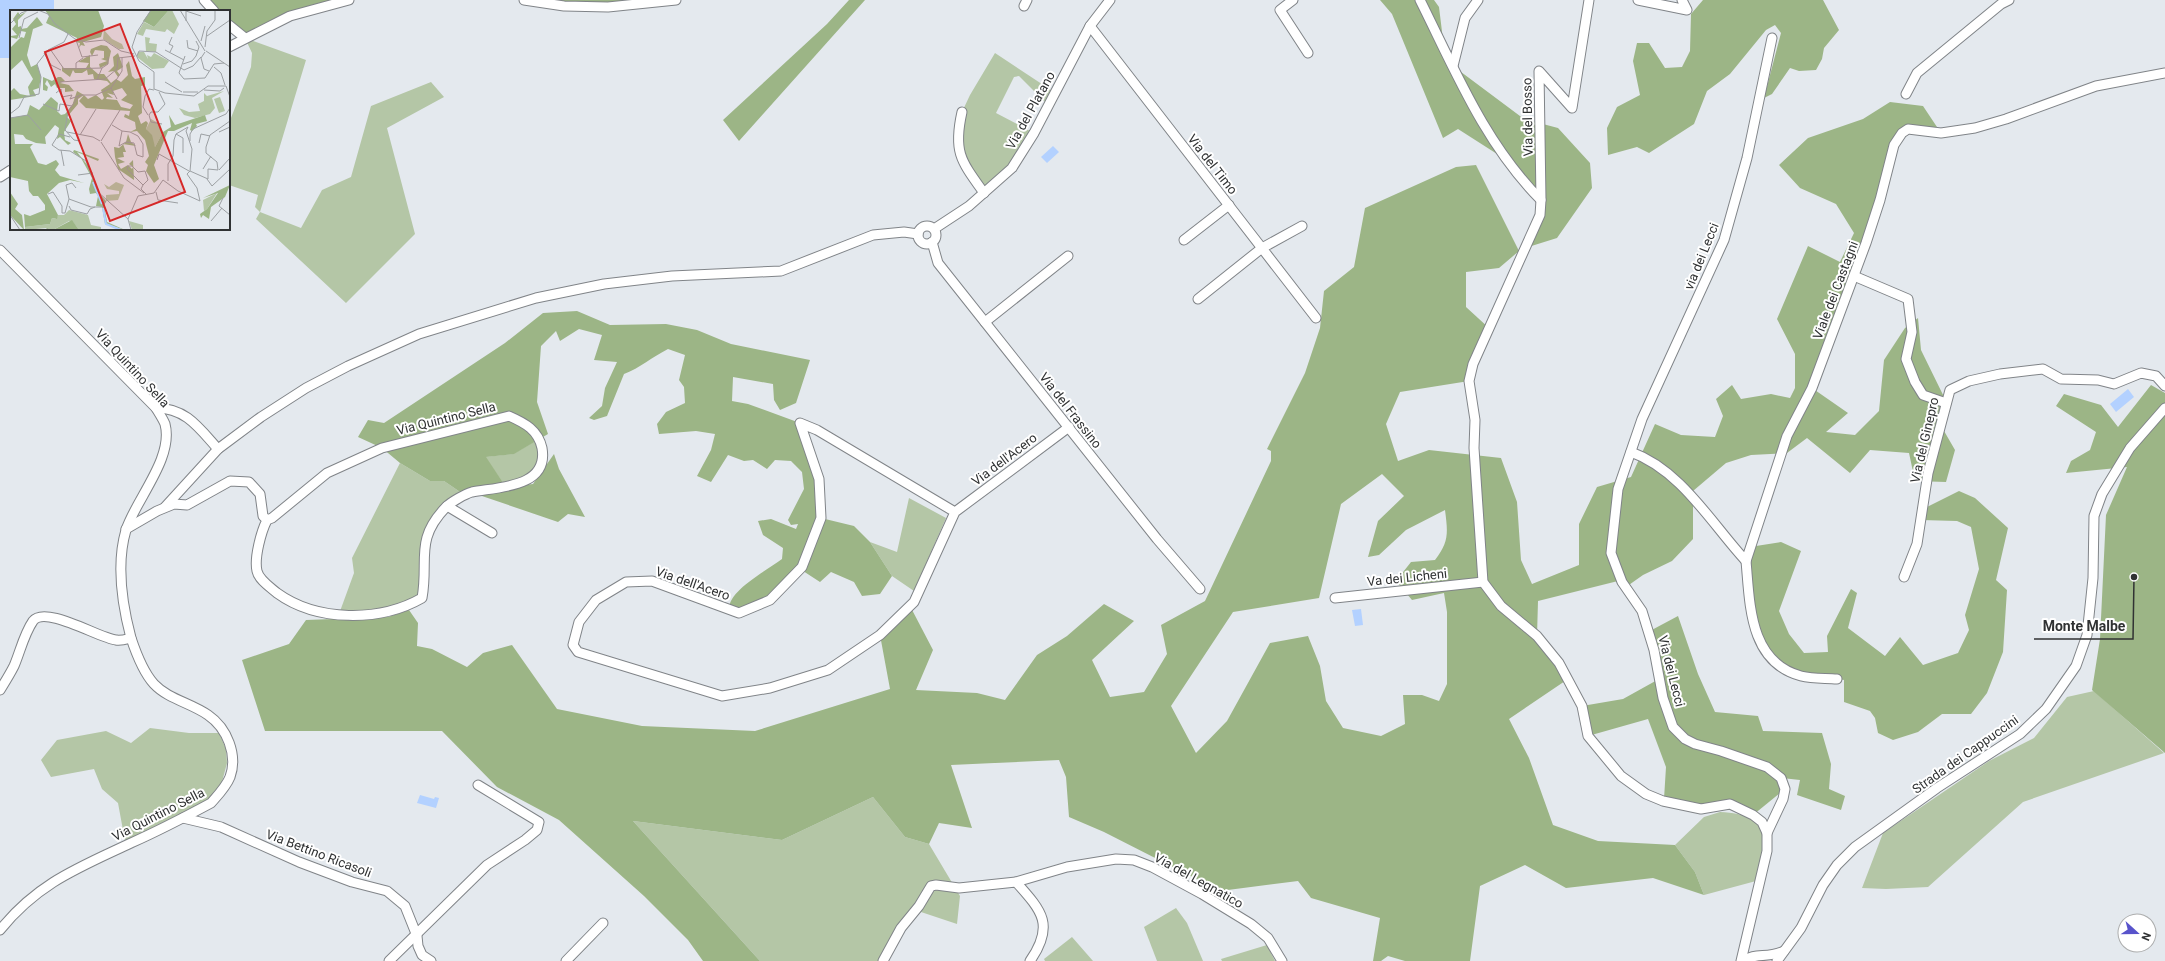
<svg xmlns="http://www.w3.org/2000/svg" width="2165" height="961" viewBox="0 0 2165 961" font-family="Roboto,sans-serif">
	<rect width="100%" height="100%" fill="#e4e9ee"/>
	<g fill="#b4c6a6">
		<polygon points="245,38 306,60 260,212 301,228 322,190 351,177 371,106 431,82 444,97 387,128 415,234 346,303 256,219 260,212 255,207 258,195 229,185 229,123 251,67 252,53"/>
		<polygon points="995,53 1054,92 1048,105 1019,76 1014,77 996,113 1034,133 1023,152 984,193 972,177 958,131 962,112 970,95"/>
		<polygon points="539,439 543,454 529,479 506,487 485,457 513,454"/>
		<polygon points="400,463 430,481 444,481 466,496 430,527 422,598 406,607 339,614 354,573 352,558"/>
		<polygon points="909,498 946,518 914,591 892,576 870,542 897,552"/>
		<polygon points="2094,691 2164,753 2023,802 1928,887 1886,889 1862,888 1883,833 1989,761 2034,738 2067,697"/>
		<polygon points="150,728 189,733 219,733 226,749 227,763 222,782 208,800 125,841 118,803 102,789 94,769 51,777 41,760 57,740 106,731 131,743"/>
		<polygon points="873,797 905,837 929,844 960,896 957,924 921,912 901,928 883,961 760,961 633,821 782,840"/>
		<path d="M1720,812C1774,814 1765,841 1756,881L1704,895L1695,872L1675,845L1704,817Z"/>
		<polygon points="1176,908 1187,923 1203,961 1157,961 1144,927"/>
		<polygon points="1072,937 1093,961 1045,961 1044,959"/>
		<polygon points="1267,945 1275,961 1222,961 1221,959"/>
	</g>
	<g fill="#9cb586" fill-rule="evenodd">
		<polygon points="204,0 349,0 290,16 245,38 229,25 229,11 214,11"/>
		<polygon points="522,0 676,0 608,7"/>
		<polygon points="849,0 865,0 739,141 723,120 827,24"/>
		<polygon points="1380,0 1434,0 1439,7 1444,48 1453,66 1524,119 1558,128 1590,163 1592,188 1557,238 1525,248 1540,215 1541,195 1508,161 1458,129 1443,138 1392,14"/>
		<polygon points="1703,0 1823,0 1839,30 1824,48 1822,59 1816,70 1799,71 1790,68 1772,94 1764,98 1781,33 1775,25 1766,30 1730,74 1707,91 1694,124 1649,153 1637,147 1608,155 1607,128 1617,107 1640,95 1633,61 1637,43 1649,43 1665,68 1682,67 1690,51 1691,14"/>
		<path d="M1890,102L1923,106L1941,133H1902L1880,199L1812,388L1848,413L1826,432L1855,435L1879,411L1884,360L1905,328L1918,318L1921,350L1946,401L1940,424L1955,450L1946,482L1915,481L1909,453L1870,450L1850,473L1807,438L1787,453L1751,455L1726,463L1693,491V539L1672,561L1643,575L1626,587L1622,580L1538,601L1537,636L1568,679L1509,719L1529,758L1553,825L1598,841L1675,845L1695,872L1704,895L1653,878L1566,888L1525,865L1480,886L1470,961H1405L1388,956L1381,961H1373L1380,918L1311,898L1298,881L1220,891L1104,832L1069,817L1066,777L1059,760L951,765L972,828L939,823L929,844L905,837L873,797L782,840L633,821L760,961H703L688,940L644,896L559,820L497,787L442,731H265L242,660L289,644L306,620L388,617L409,610L418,623L417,646L432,649L467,667L483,653L512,645L557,709L642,726L755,731L890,689L880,635L910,606L933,650L916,690L977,693L1005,700L1037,655L1067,636L1104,604L1134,621L1092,660L1110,697L1144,692L1167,654L1161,625L1205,601L1271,461V451L1267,449L1305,373L1320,328L1324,291L1354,267L1365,208L1456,167L1476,165L1519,251L1499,268L1466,272V307L1490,329L1469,381L1400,392L1386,424L1398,461L1429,450L1501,458L1517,502L1521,560L1532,584L1579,565V524L1597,487L1631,477L1655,424L1681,435L1715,437L1723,416L1716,399L1732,385L1741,399L1771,394L1790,398L1795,388V354L1777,319L1808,246L1840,262L1854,233L1836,204L1800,188L1779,165L1808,138L1863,119ZM1382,474L1404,496L1378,521L1368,557L1379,555L1406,530L1445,510C1448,533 1449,542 1435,560L1411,562L1396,581L1412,600L1444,593L1447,612V684L1439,701L1422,695H1403L1405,724L1381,736L1343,728L1326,701L1320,666L1308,636L1270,643L1227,721L1196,753L1171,706L1233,612L1319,598L1341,504Z"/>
		<path d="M577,311L610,325L666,324L697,330L731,344L810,360L796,403L780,410L774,400L773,384L733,377L732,401L748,404L800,423L819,479L821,518L854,526L870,542L892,576L880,594L862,596L854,582L831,572L820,582L800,569L770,600L739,613L729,609C729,590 766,571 782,559L783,548L763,535L758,521L771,519L796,529L798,524L791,525L788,520L804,489L802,472L791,461L775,460L767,469L753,460L744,461L728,455L711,482L697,476L711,450L715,434L696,431L659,434L657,424L666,412L685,403L684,387L679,380L685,355L668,349C652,357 640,368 624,374L607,416L594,420L589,418L602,406L605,388L617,362L594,360L602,335L579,329L560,341L556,331L541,346L537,402L548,434L514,454L486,457L506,487L533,484L554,454L559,469L585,517L568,514L558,522L473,493L466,496L444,481H430L400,463L382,448L358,437L368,420L384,423L505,343L543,313Z"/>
		<polygon points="2151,385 2165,393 2165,753 2092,690 2100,639 2106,515 2127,467 2066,473 2071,461 2090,450 2096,432 2056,406 2064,394 2101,405 2118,427"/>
		<polygon points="1959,491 1975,498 2008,528 1996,580 2007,590 2003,652 1987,693 1971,714 1942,714 1918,732 1893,740 1878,733 1875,718 1870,711 1844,702 1844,680 1781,668 1757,634 1746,561 1756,546 1781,542 1801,551 1779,611 1789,634 1804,653 1828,652 1827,636 1851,589 1857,593 1848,628 1885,656 1900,637 1923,665 1958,653 1969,630 1965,615 1979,569 1971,527 1957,521 1921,520 1923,509"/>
		<polygon points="1678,616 1698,674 1715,712 1758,716 1763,731 1822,733 1831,764 1829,789 1845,796 1841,810 1797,795 1800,780 1782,778 1785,789 1753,815 1730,804 1701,809 1664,799 1666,767 1648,719 1588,736 1582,706 1623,699 1659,679 1648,632"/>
	</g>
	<g fill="#b3d1ff">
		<polygon points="0,0 54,0 54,11 11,11 11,58 0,58"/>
		<polygon points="1053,146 1059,152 1047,163 1041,157"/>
		<polygon points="2128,389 2134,397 2116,412 2110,404"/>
		<polygon points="1361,609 1363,625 1355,626 1352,610"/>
		<polygon points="420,795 434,799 435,797 439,798 436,808 417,803"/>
	</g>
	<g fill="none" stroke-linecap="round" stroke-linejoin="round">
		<g stroke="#808488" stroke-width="11">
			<g id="minor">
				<polyline points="204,0 214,11"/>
				<polyline points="524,0 564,6 608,7 676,0"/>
				<polyline points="1293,0 1280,10 1308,53"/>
				<path d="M1420,0C1455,70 1485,144 1541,200"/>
				<polyline points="1589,0 1572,108 1539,71 1541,200 1540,215 1473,364 1469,381 1475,420 1474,448 1483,582 1501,606 1537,636 1559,663 1582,706 1588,736 1621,776 1646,794 1663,801 1701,809 1730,804 1753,815 1762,822 1767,833 1767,851 1741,961"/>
				<polyline points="1638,0 1687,10 1682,0"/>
				<polyline points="1024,6 1027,0"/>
				<polyline points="229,25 245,38"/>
				<polyline points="1090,26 1316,318"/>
				<polyline points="229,47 290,16 349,0"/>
				<polyline points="1453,66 1465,18 1478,0"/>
				<polyline points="1906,94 1917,73 2001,4 2009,0"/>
				<path d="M962,112C953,152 961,161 984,193"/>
				<polyline points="0,177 11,170"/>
				<circle cx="927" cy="235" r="9"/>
				<polyline points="934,229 969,206 1012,168 1034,133 1090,26 1110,0"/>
				<polyline points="1184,240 1229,205"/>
				<polyline points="932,242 938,263 1157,539 1200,589"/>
				<path d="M0,250L156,408C159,413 163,419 165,424C174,458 136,499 126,530C116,564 122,604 131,638C136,653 143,672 154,684C168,699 191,703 208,715C227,728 238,755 230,777C226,787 218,795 211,803C185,817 158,831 131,843C78,868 38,883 0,930"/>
				<polyline points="1854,276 1908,299 1912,332 1906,359 1915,382 1923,395 1946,403"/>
				<polyline points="1198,299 1262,248 1302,226"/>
				<polyline points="985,322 1068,256"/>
				<path d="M156,408C186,408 199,428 218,449"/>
				<path d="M1631,452C1681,470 1711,523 1746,561L1787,436L1812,388L1866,243L1880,200L1894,145L1902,133L1908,129L1941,133L1975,128L2006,119L2096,86L2165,73"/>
				<polyline points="447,506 492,533"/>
				<polyline points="165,507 218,449 261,417 306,388 348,366 419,334 536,298 604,284 672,276 781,271 873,235 904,232 918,234"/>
				<polyline points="955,512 914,602 880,635 828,670 770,688 722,696 578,652 573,645 579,622 596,600 626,582 652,581 739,613 770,600 802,567 821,518 819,479 800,423 817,430 955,512 1069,427"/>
				<path d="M126,529L157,511L174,504L187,505L230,481L249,482L260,494L263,516L267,520L272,518L327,473L382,448L509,416C525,423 538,430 542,448C549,488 497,487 472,492C465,494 451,502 446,507C414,540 429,560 422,598C380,622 317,622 277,593C270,587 259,580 257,571C254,558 261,532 267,520"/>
				<path d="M1746,561C1750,604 1749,662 1801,676C1813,679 1825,678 1837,679"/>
				<polyline points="1904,577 1917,544 1928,473 1950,390 1969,381 2000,374 2043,369 2061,379 2098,380 2114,384 2141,373 2156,376 2165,386"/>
				<polyline points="1335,598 1483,582"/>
				<path d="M0,690C5,682 10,674 14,666C20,652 24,634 33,621C45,605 99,638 116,640C121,641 127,639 131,638"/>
				<polyline points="183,818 221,827 299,862 352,882 387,891 405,906 417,936 418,946 422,955 431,961"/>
				<polyline points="1767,833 1783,799 1785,789 1781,778 1767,767 1721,751 1695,744 1685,739 1673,727 1663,698 1654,650 1642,611 1622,582 1611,553 1618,489 1642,419 1724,240 1747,158 1772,38"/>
				<polyline points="1016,882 1067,867 1116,859 1134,860 1152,867 1202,894 1251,924 1268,938 1282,961"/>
				<polyline points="389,961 487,865 525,840 537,830 539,822 478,785"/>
				<polyline points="566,961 603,923"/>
				<path d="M883,961L901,928L919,906L931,886L936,885L959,888L1016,882C1042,911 1055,925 1030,961"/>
				<path d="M1742,961C1757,952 1766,959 1784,951"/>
				<polyline points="1777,961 1801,928 1823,885 1837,865 1855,847 1937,788 2020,734 2046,709 2076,666 2087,635 2093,578 2094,516 2102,494 2130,448 2165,408"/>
			</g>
		</g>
		<use href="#minor" stroke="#fff" stroke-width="9"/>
	</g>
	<g text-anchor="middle" stroke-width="4" stroke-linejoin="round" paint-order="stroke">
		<g font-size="13" fill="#303233" stroke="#fff">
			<text transform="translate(1030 110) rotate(-61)" y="5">Via del Platano</text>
			<text transform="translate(1527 117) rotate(-91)" y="5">Via del Bosso</text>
			<text transform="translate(1213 164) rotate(52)" y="5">Via del Timo</text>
			<text transform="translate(1701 256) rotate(-68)" y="5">via dei Lecci</text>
			<text transform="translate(1835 290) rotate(-69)" y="5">Viale dei Castagni</text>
			<text transform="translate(133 368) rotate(47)" y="5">Via Quintino Sella</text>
			<text transform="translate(1071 410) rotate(52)" y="5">Via del Frassino</text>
			<text transform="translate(446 418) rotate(-14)" y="5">Via Quintino Sella</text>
			<text transform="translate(1924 440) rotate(-77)" y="5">Via del Ginepro</text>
			<text transform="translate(1004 459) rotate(-37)" y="5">Via dell'Acero</text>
			<text transform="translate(1407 577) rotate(-6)" y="5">Va dei Licheni</text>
			<text transform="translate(693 583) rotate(19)" y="5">Via dell'Acero</text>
			<text transform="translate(1672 671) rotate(76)" y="5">Via dei Lecci</text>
			<text transform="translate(1965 754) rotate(-35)" y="5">Strada dei Cappuccini</text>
			<text transform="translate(158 814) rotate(-27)" y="5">Via Quintino Sella</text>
			<text transform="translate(319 853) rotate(21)" y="5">Via Bettino Ricasoli</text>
			<text transform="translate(1199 880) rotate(29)" y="5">Via del Legnatico</text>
		</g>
	</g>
	<g transform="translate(10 10)">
		<rect width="220" height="220" fill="#e4e9ee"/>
		<path d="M159,0H162L169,14L164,24L157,19L155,22L136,19L133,26L127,24L134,12L144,17ZM94,20L102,29L112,34L114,39H109L93,29ZM135,27L140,28L139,33L147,34L146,42L136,41ZM128,42H134L138,49L137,45L141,47L144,43L159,51L154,58L142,59L127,47ZM214,81L202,88L205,98L200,104L185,108L174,105L169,98L179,102L190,101L188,94L194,91V83L197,86ZM210,87L215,101L209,103L204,89ZM141,109L150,114L153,122L145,137L136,119ZM106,172L114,175L108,190L96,191V185L109,184V181L97,179L94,174L99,177ZM207,183L197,199L194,201L193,190ZM59,200L78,205L81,215L91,217V220H69L63,212L59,211L43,220L37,218L15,220V217L40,214L42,208L46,209L48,205H54ZM119,211L133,215V220H122Z" fill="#b4c6a6"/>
		<path d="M35,0H88L94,16L91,27L73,32L75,36L71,35L69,38L70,33L66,32L67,28L36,13L39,6ZM141,0H159L144,17L133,11ZM8,2L10,5L16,2L8,10V17L11,16V19L17,18L27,7L33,15L23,19L17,45L21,57L27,54L31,67L29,78L23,80L26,86L0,90V82L4,78L10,84L20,86L18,77L23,69L12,50L0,61V38L11,27L14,28L16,22L11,21L7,29L0,27V22L1,26L7,25L2,19L6,14L3,9ZM91,35L97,36L101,41L98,54L90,58L89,54L97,51L91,49L94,48V41L85,40L82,46L80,42L81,39ZM108,43L113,57L107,61L110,65L108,67L104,61L98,62L104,56L103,47ZM80,45V57L88,64H94L101,73L106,69L111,72L118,65L116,55L119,51L122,66L125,69L135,67V75L131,76L132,103L128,106L131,114L136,111L138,113L136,119L142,125L145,137L153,122L161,117L159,105L165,115L195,105L197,111L186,114L187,116L182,121L180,120L182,113L164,121H158L144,155L149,169L144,173L136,161L138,155L135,152L139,146L135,130L127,121L120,122L126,119L125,112L114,107L115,104L119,106L120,101L76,98L69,91L74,85L78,89L86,85L92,90L94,88L91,80L100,74L97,71L84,69L83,64L78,65L77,60L72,63H65L63,60L60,67L52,61V56L53,58H76L79,53L68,52ZM112,78L117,85L111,90L123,95L120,99L111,97L107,90L96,89L97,87L103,88L97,83L104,85L103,81ZM33,67L42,71L48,67H51L55,71L50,73L59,75L64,81L55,82V78H47L45,74L41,77L37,70L35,74L38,77L37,81L33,80ZM67,81L74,85L68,89V94L57,107L61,111L54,122L55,130L61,133L58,135L50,127L47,129L49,118L45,115L35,127L36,134L26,133L16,129L13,125L4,124L5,134H23L20,137L28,153L36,155L46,150L49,154L45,160L50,166L74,173L60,170L49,173L37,184L48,205L47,209L42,208L40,214L15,217L14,204L20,206L35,200V195L28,186H23L19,181L18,171L0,167V108L17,105L20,95L29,100L41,87L48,93L47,101L51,105L55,104L62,96ZM118,124L121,132L126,136L113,134L116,142H113L114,147L107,148L115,152L108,154L111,159L118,155L122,159L123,157L119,154L123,150L124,170L108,159L105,147L104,137L109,138L116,132ZM64,140L89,149L88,151L67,142L79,157L88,182L96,191L94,196L97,212L115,220L95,214L92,197L86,196L88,186L86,183L80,184L79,179L82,168L71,148L63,142ZM220,175L215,187L201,197L199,209L193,205L191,208L190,204L197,199L208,183L193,188ZM0,182L8,194L5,199L12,205L14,220L0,205ZM62,210L69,220H35L37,218L43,220Z" fill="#9cb586" fill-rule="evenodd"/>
		<path fill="none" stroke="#b3d1ff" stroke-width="2" d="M83,172L92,194M93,198L96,214L111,220"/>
		<path fill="none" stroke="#9ca0a3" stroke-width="1" d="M28,0L38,4L45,14L65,29L76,32L94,30L111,41L124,44M141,0L127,22L122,37L129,51L144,62V79L155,83L184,86L198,76H213M170,0L195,41M176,11V1L191,6M0,14L11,3L19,0M197,26L220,10M9,28L14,9L28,2M66,30L72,47L88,45M177,30L178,38L188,41M191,31L195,16M195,37L197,21L205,10V0M40,39L54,59L92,58L87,70M155,40L174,50M196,41L220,57M160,42L163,36L159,34L162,27M195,42L191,48L194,59L199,61M34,43L41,55L51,60M127,46L129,41L146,42L174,60L183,56L191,47M175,46L169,63L174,69L195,68L204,54L214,53M173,54L182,51L186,46L189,37L186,31M204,57L211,63L215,75M66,58V53L73,48M92,58L98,54V47M50,72L95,69L107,59L108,48L125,46M155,72L172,82M213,76H216L220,87M101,78L107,89M194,80L210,81L214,78M149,82L155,94L148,102H141L139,105L141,112L152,114M173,82H188M46,83L51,79L52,87L62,85L60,89L71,85H86L101,78L112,61V48M69,86L58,101L55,120L64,130L70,131M33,94L49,101L50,94L62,96M0,104L9,97L14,87L29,84L31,67L27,54L38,40L54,32L58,24M138,105L133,97L135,86L139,79L144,80M0,108L18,105L31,120M102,115L112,121L109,136L116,132L124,133L127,145L133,147V134L128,126L120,122L112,121M57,122L83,127L90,131M209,122L220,117M166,124L173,128V143M70,125L86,99M60,127L49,124L42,135L49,140L60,141L76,151L88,182L118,209L121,220M91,131L110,100M180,131V124L183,119L216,104L220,98M91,132L114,168L134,183M189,133L191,124L200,126M51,140L54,156M147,150L149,144L179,161M193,159L201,146M209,160L220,148M68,165L83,163M197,169L202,176L220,159M158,171V154L163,146L164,130L166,124L178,117L176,121L182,139L180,161M133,175L138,170L135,161L128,162L122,156H118L117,159L133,175L131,179L137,185M146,182L148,190L168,193M38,184L43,182L52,196V203H55L59,189L81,197H92L96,191M213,188L209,196L220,205M59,189L56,175L62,173L66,178M59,196L61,200L77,204L80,199L85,197M0,205L10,220M118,209L128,186L144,183L153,170L168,181L190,191L187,178L177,164L180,161L198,169V159L208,160L207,152L196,143V137L200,125L220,111M201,211L212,198"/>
		<path fill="#d62828" fill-opacity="0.15" stroke="#d62828" stroke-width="2" d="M110,14L175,182L100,211L35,42Z"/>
		<rect width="220" height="220" fill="none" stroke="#303233" stroke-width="2"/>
	</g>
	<path fill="none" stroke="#303233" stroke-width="1.5" d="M2134 577L2133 639H2034"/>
	<circle fill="#303233" stroke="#fff" stroke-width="1.5" cx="2134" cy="577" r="4"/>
	<g font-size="14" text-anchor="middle" font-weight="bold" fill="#303233" stroke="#fff" stroke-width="4" stroke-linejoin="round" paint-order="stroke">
		<text x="2084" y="631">Monte Malbe</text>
	</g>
	<g transform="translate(2137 933) rotate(111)"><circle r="19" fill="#ffffff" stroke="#acadad"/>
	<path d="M0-3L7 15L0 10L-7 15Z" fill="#5853cb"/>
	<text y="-6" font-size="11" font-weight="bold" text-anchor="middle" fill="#303233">N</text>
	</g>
</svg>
